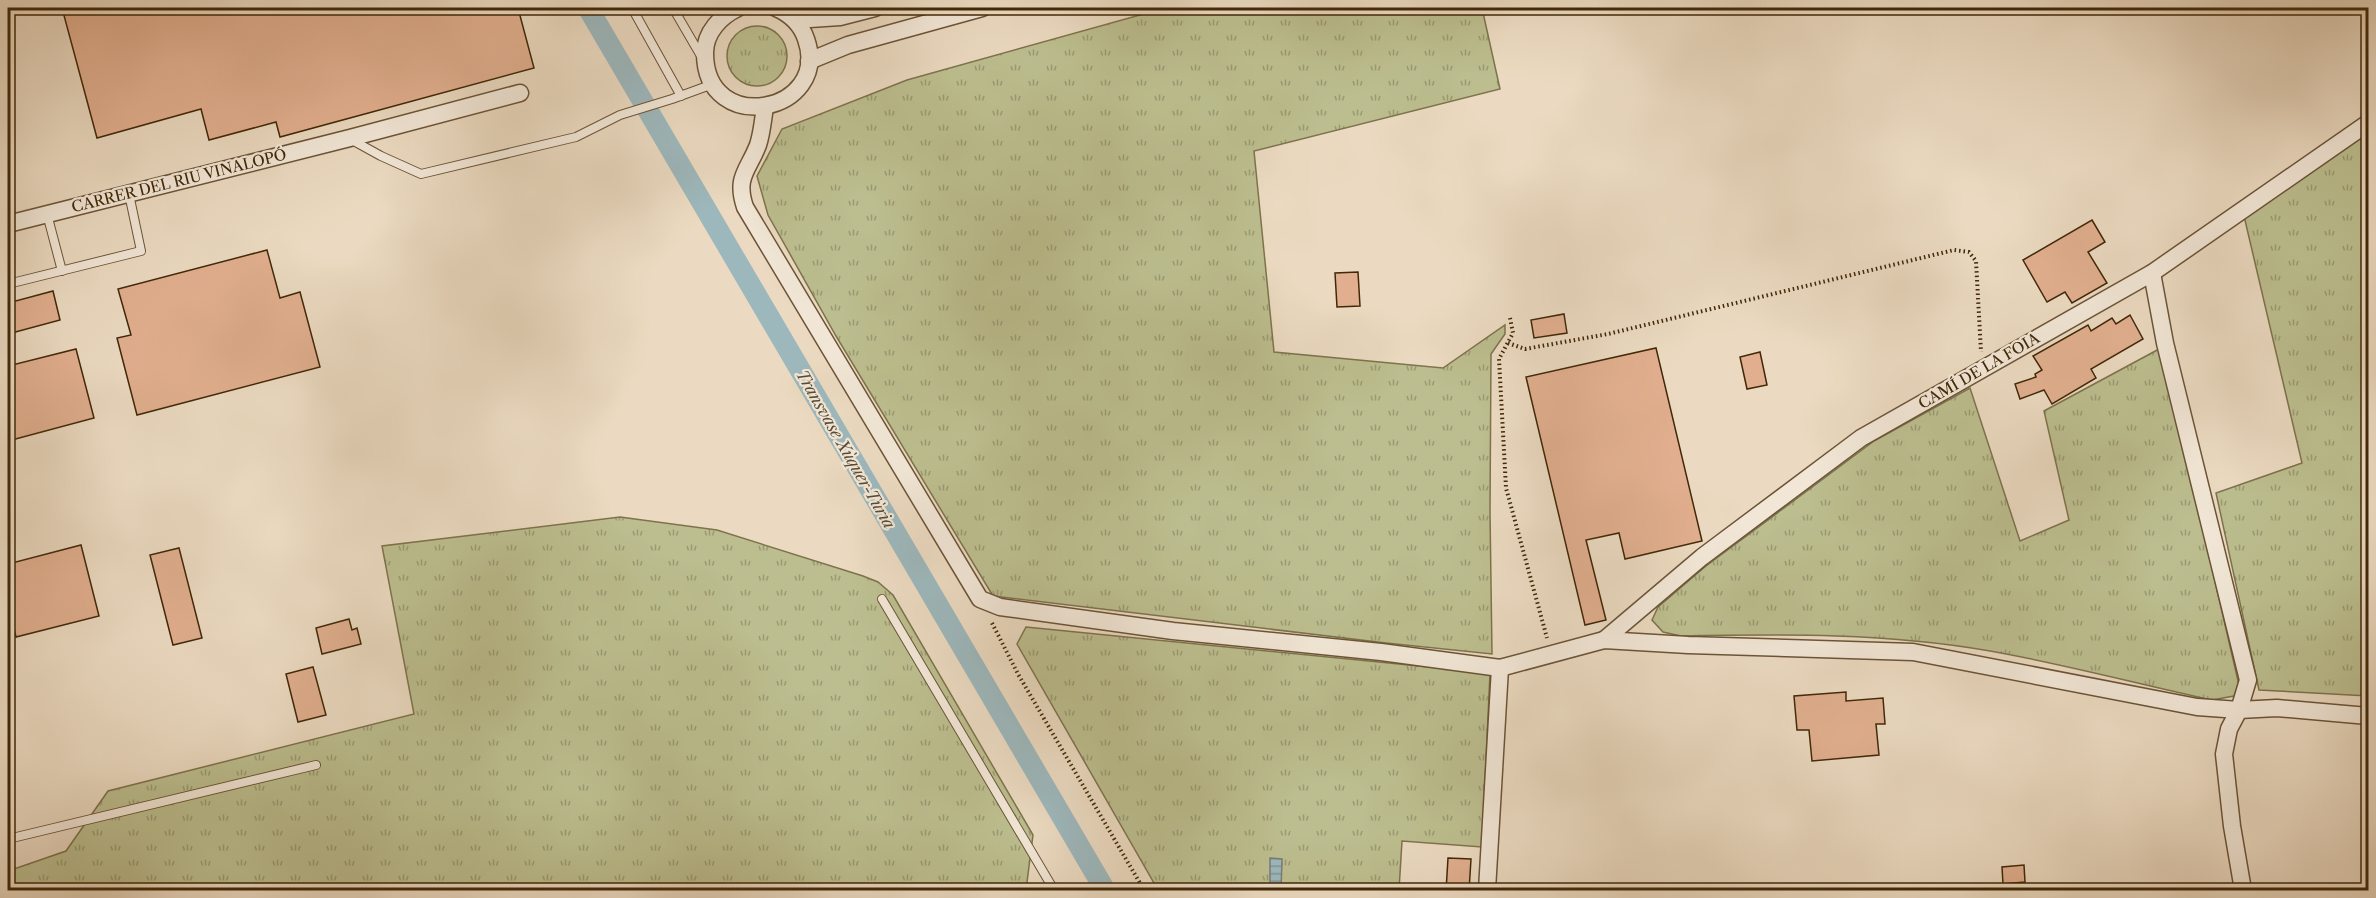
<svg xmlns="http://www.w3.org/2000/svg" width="2376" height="898" viewBox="0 0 2376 898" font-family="'Libre Caslon Text',serif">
	<defs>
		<pattern id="grass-tufts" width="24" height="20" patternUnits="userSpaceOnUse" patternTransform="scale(1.5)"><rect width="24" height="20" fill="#bcbe8f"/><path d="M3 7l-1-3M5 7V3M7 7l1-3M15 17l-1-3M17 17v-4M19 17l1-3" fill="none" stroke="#9a9a73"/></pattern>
		<pattern id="water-rules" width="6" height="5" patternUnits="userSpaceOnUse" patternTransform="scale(1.5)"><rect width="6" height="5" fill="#9db8bd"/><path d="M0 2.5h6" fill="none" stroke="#829698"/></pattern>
	</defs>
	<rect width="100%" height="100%" fill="#ebdac1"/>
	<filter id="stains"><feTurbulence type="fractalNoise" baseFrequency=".00333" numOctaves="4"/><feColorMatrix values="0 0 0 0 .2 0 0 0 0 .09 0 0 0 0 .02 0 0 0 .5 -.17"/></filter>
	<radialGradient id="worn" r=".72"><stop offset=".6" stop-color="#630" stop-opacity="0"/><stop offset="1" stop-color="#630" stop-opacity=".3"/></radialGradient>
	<g fill="url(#grass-tufts)" stroke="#7e734c" stroke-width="1.5">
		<polygon points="1165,8 1482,8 1500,89 1254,151 1274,352 1443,368 1505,325 1505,334 1491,354 1490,512 1492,654 1386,643 993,596 836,336 768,215 757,176 782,129 907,80"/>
		<circle cx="757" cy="56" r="30"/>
		<polygon points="2368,130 2368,696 2259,690 2216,493 2302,463 2244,216"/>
		<path d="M2161,348L2239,685L2234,696L2212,700C2138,684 2064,664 1990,651C1888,633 1784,634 1681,636L1663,632L1652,620L1658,607L1706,566L1874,441L1970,388L2020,541L2069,520L2044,411Z"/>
		<polygon points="620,517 717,530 863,576 878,582 893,595 1033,835 1026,890 8,890 8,871 66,851 108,791 414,714 382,546"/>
		<polygon points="1026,627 1490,673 1482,847 1402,841 1399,890 1158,890 1017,644"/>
	</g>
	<polygon fill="url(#water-rules)" stroke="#787e75" stroke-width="1.5" points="1270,858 1282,859 1281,890 1270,890"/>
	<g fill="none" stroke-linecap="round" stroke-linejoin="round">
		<polyline stroke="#9db8bd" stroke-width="21" points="588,8 1105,890"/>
	</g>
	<g fill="#e1af8f" stroke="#412809" stroke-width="1.5">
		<polygon points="62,8 518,8 534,68 280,137 276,122 209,140 201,109 97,138"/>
		<polygon points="2092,220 2105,242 2088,252 2107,283 2072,303 2065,292 2047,302 2023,260"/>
		<polygon points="267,250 280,298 300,292 320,367 137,415 117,338 131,335 118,289"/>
		<polygon points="1358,272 1360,306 1337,307 1335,273"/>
		<polygon points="53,291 60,320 8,334 8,303"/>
		<polygon points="1564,314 1567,333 1534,338 1531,320"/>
		<polygon points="2130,315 2143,339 2091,369 2096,378 2052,404 2044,390 2020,399 2015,384 2036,377 2035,374 2042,370 2033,356 2088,325 2091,331 2112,318 2116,324"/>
		<polygon points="1656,348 1702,541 1625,559 1619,533 1586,540 1606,620 1585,625 1526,377"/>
		<polygon points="76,349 94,418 8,441 8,366"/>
		<polygon points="1760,352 1767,385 1747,389 1740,357"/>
		<polygon points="81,545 99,616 16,637 8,602 8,564"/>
		<polygon points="179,548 202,638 173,645 150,555"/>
		<polygon points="349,619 352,630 357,628 361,644 322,654 316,628"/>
		<polygon points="313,667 326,715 298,722 286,674"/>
		<polygon points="1846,692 1846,701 1883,698 1885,724 1876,724 1879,755 1812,761 1809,730 1797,730 1794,696"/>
		<polygon points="1448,858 1471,859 1469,891 1446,891"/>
		<polygon points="2024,865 2025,882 2003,884 2002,867"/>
	</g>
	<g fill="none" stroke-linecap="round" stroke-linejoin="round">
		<g stroke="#6c5437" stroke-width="10">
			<g id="service">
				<polyline points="632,8 681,96"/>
				<polyline points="673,8 701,56"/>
				<polyline points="352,140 381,156 421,174 576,137 620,115 672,99 713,84"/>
				<polyline points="47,214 62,271"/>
				<polyline points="8,284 141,251 129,194"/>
				<polyline points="882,599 1054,890"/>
				<polyline points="8,839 316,765"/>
			</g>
		</g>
		<g stroke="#6c5437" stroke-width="19">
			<g id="minor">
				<path d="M738,8C721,16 705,32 705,53C705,138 832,113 806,39C801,24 790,14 776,8"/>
				<polyline points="795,20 840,17 875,8"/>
				<polyline points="809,61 848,45 982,8"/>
				<path d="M765,107C763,119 762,133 758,145C748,171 735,177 745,207L980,599L1000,607L1173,631L1381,652L1500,668L1604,640L1688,645L1913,652L2197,707L2239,710L2277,708L2368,716"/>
				<polyline points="8,224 350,138 520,93"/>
				<polyline points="2152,273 2165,343 2248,680 2239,710 2229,729 2224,754 2232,826 2243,890"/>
				<polyline points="1604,640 1702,557 1861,438 2152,273 2368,123"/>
				<polyline points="1487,890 1500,668"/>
			</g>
		</g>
		<g stroke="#412809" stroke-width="4" stroke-dasharray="1.5 3" stroke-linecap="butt">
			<polyline points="1510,318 1513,333 1499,359 1506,488 1547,638"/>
			<polyline points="1508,343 1525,349 1608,334 1954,250 1969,252 1976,261 1981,352"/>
			<polyline points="992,623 1018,674 1144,890"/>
		</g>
		<use href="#service" stroke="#f2e7d7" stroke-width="8"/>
		<use href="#minor" stroke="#f2e7d7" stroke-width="16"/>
	</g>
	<g text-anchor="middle" stroke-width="4.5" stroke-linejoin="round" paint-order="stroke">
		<g font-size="15" fill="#412809" stroke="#f2e7d7">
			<text transform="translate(179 181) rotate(-14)" y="5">CARRER DEL RIU VINALOPÓ</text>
			<text transform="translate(1979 371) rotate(-30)" y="5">CAMÍ DE LA FOIA</text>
		</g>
		<g font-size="16" font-style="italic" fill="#584c36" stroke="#f2e7d7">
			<text transform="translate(846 449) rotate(60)" y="6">Transvase Xùquer-Tùria</text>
		</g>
	</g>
	<rect width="2376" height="898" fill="none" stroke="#ebdac1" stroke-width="30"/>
	<rect x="9" y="9" width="2358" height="880" fill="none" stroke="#412809" stroke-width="3"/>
	<rect x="15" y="15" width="2346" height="868" fill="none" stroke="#412809" stroke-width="1.5"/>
	<rect width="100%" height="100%" filter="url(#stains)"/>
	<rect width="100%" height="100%" fill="url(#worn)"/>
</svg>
